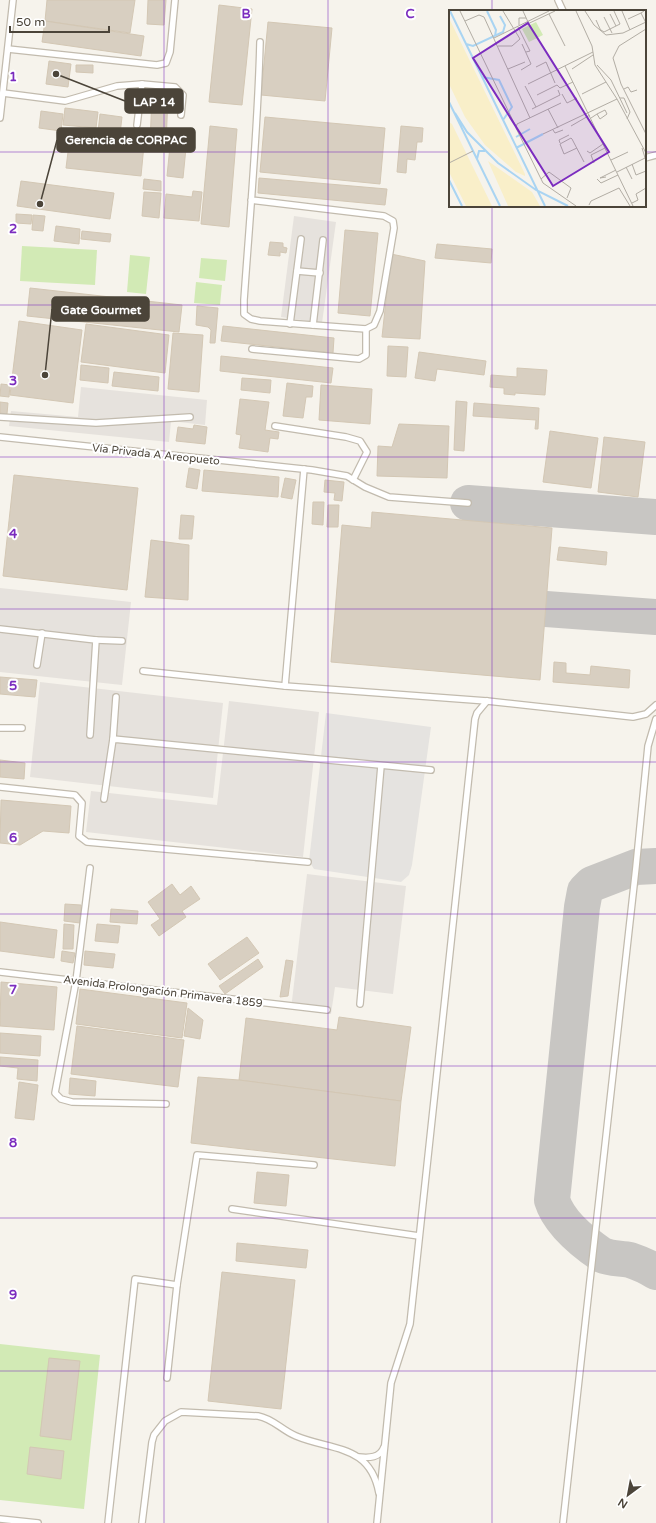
<svg xmlns="http://www.w3.org/2000/svg" width="656" height="1523" viewBox="0 0 656 1523" font-family="'Varela Round',sans-serif">
	<rect width="100%" height="100%" fill="#f6f3ec"/>
	<g fill="#e6e2dd">
		<polygon points="294,216 336,222 322,323 281,317"/>
		<polygon points="81,387 207,400 205,425 171,421 169,442 9,426 11,411 78,417"/>
		<polygon points="0,588 131,602 122,685 0,672"/>
		<polygon points="40,682 223,703 213,798 30,777"/>
		<polygon points="229,701 319,712 303,857 86,832 91,791 217,805"/>
		<polygon points="307,874 406,886 393,994 335,987 331,1014 291,1009"/>
	</g>
	<g fill="#d2eab5">
		<polygon points="22,246 97,250 95,285 20,281"/>
		<polygon points="130,255 150,257 146,294 127,292"/>
		<polygon points="201,258 227,260 225,281 199,278"/>
		<polygon points="196,282 222,285 220,305 194,303"/>
		<polygon points="0,1344 100,1355 84,1509 0,1500"/>
	</g>
	<polygon fill="#e5e3e0" points="326,713 431,727 412,865 409,875 401,882 314,869 309,861"/>
	<g fill="none" stroke-linecap="round" stroke-linejoin="round">
		<g stroke="#c8c6c3" stroke-width="36">
			<polyline points="468,503 656,517"/>
			<polyline points="546,609 656,617"/>
			<path d="M656,866L636,867L592,884L585,891L582,907L552,1200C559,1223 583,1242 602,1255C611,1259 621,1258 630,1260C639,1263 648,1267 656,1272"/>
		</g>
	</g>
	<g fill="#d8cfc1" stroke="#d3c7b4">
		<polygon points="47,0 135,0 130,33 45,21"/>
		<polygon points="148,0 166,0 164,25 147,24"/>
		<polygon points="219,5 252,9 242,105 209,102"/>
		<polygon points="45,21 144,36 141,56 42,42"/>
		<polygon points="268,22 332,28 325,101 261,95"/>
		<polygon points="49,61 71,64 68,87 46,84"/>
		<polygon points="76,65 93,65 93,73 76,72"/>
		<polygon points="152,96 168,97 166,144 150,143"/>
		<polygon points="65,108 98,112 96,128 63,125"/>
		<polygon points="41,111 63,114 61,131 39,128"/>
		<polygon points="100,114 122,117 120,134 98,132"/>
		<polygon points="265,117 385,128 380,184 260,172"/>
		<polygon points="210,126 237,129 229,227 201,224"/>
		<polygon points="401,126 423,128 422,142 417,142 415,160 407,159 406,173 397,172"/>
		<polygon points="70,136 144,145 141,176 66,168"/>
		<polygon points="170,146 186,148 183,178 167,176"/>
		<polygon points="259,178 387,189 385,205 258,193"/>
		<polygon points="144,179 161,181 161,191 143,189"/>
		<polygon points="21,181 114,193 110,219 17,206"/>
		<polygon points="193,191 202,192 199,221 164,218 166,194 192,197"/>
		<polygon points="144,192 161,193 159,218 142,216"/>
		<polygon points="16,214 32,215 31,224 16,223"/>
		<polygon points="33,215 45,216 43,231 32,230"/>
		<polygon points="56,226 80,229 79,244 54,241"/>
		<polygon points="345,230 378,233 370,316 338,313"/>
		<polygon points="82,231 111,234 110,242 81,239"/>
		<polygon points="270,242 283,243 283,247 287,248 286,253 280,252 280,256 268,255"/>
		<polygon points="437,244 492,249 491,263 435,258"/>
		<polygon points="391,254 425,261 420,339 382,337"/>
		<polygon points="30,288 182,305 179,332 27,316"/>
		<polygon points="197,306 218,308 215,343 210,343 211,330 208,327 196,325"/>
		<polygon points="19,321 82,330 73,403 10,395"/>
		<polygon points="86,324 169,335 165,373 81,362"/>
		<polygon points="223,326 334,338 333,353 221,341"/>
		<polygon points="173,333 203,335 199,392 168,389"/>
		<polygon points="388,346 408,347 406,377 387,376"/>
		<polygon points="419,352 486,361 484,375 437,369 435,381 415,378"/>
		<polygon points="221,356 333,368 331,383 220,371"/>
		<polygon points="81,365 109,368 108,383 80,380"/>
		<polygon points="517,368 547,370 545,395 515,393 515,395 504,394 504,388 490,387 491,375 517,377"/>
		<polygon points="114,372 159,377 158,391 112,386"/>
		<polygon points="242,378 271,380 270,393 241,390"/>
		<polygon points="287,383 313,386 312,397 306,397 303,418 283,416"/>
		<polygon points="1,384 10,385 9,397 0,396"/>
		<polygon points="321,385 372,389 370,424 319,420"/>
		<polygon points="240,399 269,402 265,430 279,432 278,439 270,438 268,452 239,448 241,435 236,434"/>
		<polygon points="456,401 467,402 464,451 454,450"/>
		<polygon points="0,402 8,403 7,414 0,413"/>
		<polygon points="474,403 539,408 538,429 535,429 536,420 473,416"/>
		<polygon points="399,424 449,426 447,478 377,476 378,446 392,447"/>
		<polygon points="194,425 207,427 205,444 176,441 178,427 193,429"/>
		<polygon points="550,431 598,438 591,488 543,482"/>
		<polygon points="604,437 645,442 638,497 598,492"/>
		<polygon points="189,468 200,470 197,489 186,487"/>
		<polygon points="204,470 279,477 278,497 202,491"/>
		<polygon points="14,475 138,488 127,590 3,576"/>
		<polygon points="285,478 296,480 292,499 281,497"/>
		<polygon points="325,480 344,482 342,501 334,500 335,493 324,492"/>
		<polygon points="313,502 324,502 323,525 312,524"/>
		<polygon points="328,505 339,505 338,527 327,527"/>
		<polygon points="372,512 552,528 540,680 331,662 342,525 371,528"/>
		<polygon points="181,515 194,516 192,539 179,539"/>
		<polygon points="151,540 189,545 188,600 145,597"/>
		<polygon points="559,547 607,552 606,565 557,560"/>
		<polygon points="554,662 566,663 566,673 590,675 591,666 630,670 629,688 553,682"/>
		<polygon points="0,677 37,680 35,697 0,694"/>
		<polygon points="0,760 25,763 24,779 0,777"/>
		<polygon points="1,800 71,806 69,833 43,831 20,845 0,843"/>
		<polygon points="172,884 180,895 191,886 200,899 182,911 186,917 159,936 151,925 160,919 148,902"/>
		<polygon points="65,904 81,905 80,923 64,921"/>
		<polygon points="111,909 138,911 137,924 110,922"/>
		<polygon points="0,922 57,930 54,958 0,951"/>
		<polygon points="64,924 74,925 73,949 63,949"/>
		<polygon points="97,924 120,926 118,943 95,941"/>
		<polygon points="247,937 259,953 220,980 208,964"/>
		<polygon points="62,951 75,953 73,963 61,961"/>
		<polygon points="85,951 115,954 113,968 84,965"/>
		<polygon points="258,959 263,967 225,994 219,986"/>
		<polygon points="286,960 293,961 288,996 280,997"/>
		<polygon points="1,982 57,987 54,1030 0,1026"/>
		<polygon points="80,989 187,1003 182,1038 76,1024"/>
		<polygon points="188,1008 203,1020 200,1039 184,1036"/>
		<polygon points="339,1017 411,1027 401,1101 239,1080 246,1018 337,1030"/>
		<polygon points="77,1026 184,1040 178,1087 71,1074"/>
		<polygon points="0,1033 41,1036 40,1056 0,1053"/>
		<polygon points="0,1057 38,1060 37,1081 17,1079 18,1068 0,1066"/>
		<polygon points="198,1077 239,1080 401,1101 395,1166 191,1143"/>
		<polygon points="70,1078 96,1081 95,1096 69,1094"/>
		<polygon points="19,1082 38,1085 34,1120 15,1118"/>
		<polygon points="257,1172 289,1175 286,1206 254,1203"/>
		<polygon points="237,1243 308,1250 306,1268 236,1261"/>
		<polygon points="222,1272 295,1280 281,1409 208,1401"/>
		<polygon points="49,1358 80,1361 71,1440 40,1436"/>
		<polygon points="30,1447 64,1451 61,1479 27,1474"/>
	</g>
	<g fill="none" stroke-linecap="round" stroke-linejoin="round">
		<g stroke="#c2bbae" stroke-width="8">
			<g id="lane">
				<polyline points="558,0 563,11"/>
				<polyline points="8,49 157,65 166,63 170,52 175,0"/>
				<polyline points="3,93 65,101 117,86 142,84 175,87 183,95 181,115"/>
				<polyline points="0,118 13,0"/>
				<polyline points="137,125 142,84"/>
				<polyline points="645,158 656,155"/>
				<path d="M251,200L384,216L393,221L394,228L380,311L374,325L366,329L260,321L251,319L244,314V300C250,214 258,128 260,42"/>
				<polyline points="297,271 320,273"/>
				<polyline points="290,324 301,239"/>
				<polyline points="313,325 323,240"/>
				<polyline points="252,349 359,359 366,355 366,329"/>
				<polyline points="0,417 96,423 190,417"/>
				<polyline points="275,426 346,437 360,441 367,452 353,480"/>
				<polyline points="0,437 312,470 347,476 365,487 389,497 468,503"/>
				<polyline points="0,629 96,640 90,735"/>
				<polyline points="96,640 122,641"/>
				<polyline points="37,665 42,633"/>
				<polyline points="143,671 285,686 487,701 633,717 646,714 656,705"/>
				<polyline points="285,686 304,469"/>
				<polyline points="0,728 22,728"/>
				<polyline points="113,739 116,697"/>
				<polyline points="0,787 75,795 82,803 79,836 87,842 308,862"/>
				<polyline points="104,799 113,739 431,770"/>
				<polyline points="90,868 76,981 55,1093 61,1099 72,1102 166,1104"/>
				<polyline points="0,972 327,1010"/>
				<polyline points="360,1004 381,766"/>
				<polyline points="232,1209 419,1236"/>
				<polyline points="167,1378 177,1285 197,1155 314,1165"/>
				<path d="M359,1457C369,1458 380,1458 384,1447"/>
				<polyline points="0,1519 38,1523"/>
				<polyline points="108,1523 135,1279 177,1285"/>
				<path d="M142,1523L152,1442L154,1435L165,1421L181,1412L258,1416C274,1419 281,1430 296,1436C332,1451 370,1444 379,1493"/>
				<polyline points="377,1523 391,1383 410,1324 475,719 477,713 487,701"/>
				<polyline points="563,1523 636,867 648,746 656,719"/>
			</g>
		</g>
		<use href="#lane" stroke="#fff" stroke-width="5.5"/>
	</g>
	<path fill="none" stroke="#7b2cbf" stroke-width="1" stroke-opacity="0.55" d="M164,0V1523M328,0V1523M492,0V11M0,152H450M645,152H656M492,206V1523M0,305H656M0,457H656M0,609H656M0,762H656M0,914H656M0,1066H656M0,1218H656M0,1371H656"/>
	<g text-anchor="middle" stroke-width="4" stroke-linejoin="round" paint-order="stroke">
		<g font-size="11" fill="#4b4439" stroke="#fff">
			<text transform="translate(156 454) rotate(6)" y="4">Vía Privada A Areopueto</text>
			<text transform="translate(163 991) rotate(7)" y="4">Avenida Prolongación Primavera 1859</text>
		</g>
	</g>
	<g transform="translate(449 10)">
		<rect width="197" height="197" fill="#f6f3ec"/>
		<path d="M87,12L94,25L80,32L73,19Z" fill="#d2eab5"/>
		<path d="M0,8L76,164V166L67,162L36,135L16,107L0,74ZM0,112L3,114L43,196H17L0,162ZM39,151L83,182L91,196H59Z" fill="#f9efc9"/>
		<path fill="none" stroke="#a9d4f2" stroke-width="2" d="M1,1L96,196M38,1L47,20L46,26M17,34L24,36L54,22L56,15L51,6M33,67L50,70L63,97L54,110M0,92L51,196M6,103L18,122L49,153L87,180L119,196M67,127L81,119M67,138L94,124M28,149L30,141H36M0,170L13,196"/>
		<path fill="none" stroke="#b2ada4" stroke-width="1" d="M11,1L67,117M74,1L79,12M127,1L143,36L146,55L168,89L197,143M136,1L145,15L157,25L174,23L197,12M173,1L181,20M195,1L192,3L197,13M100,4L116,36M161,4L167,16M155,7L163,23M179,9L192,3M147,10L152,21M16,11L30,5L35,7L81,108M70,15V8H77M69,17L81,41L77,42M70,18L106,1M197,19L170,36L164,48L172,74L197,124M152,20L155,22L171,14L165,1M45,28L100,1M49,36H63L71,29L54,1M148,55L162,70L178,103M116,56L184,196M87,57L97,52L106,73M59,59L76,52M123,59L144,45M72,60L82,54L73,34M79,74L144,42M76,76L87,97M175,79L179,77L182,82L188,80M113,84L118,93L128,88M133,84L157,72M88,85L108,75L111,78L124,72M171,88H175L181,102L178,109M112,93L68,114L67,118L94,173L127,196M83,99L111,85L109,80M99,99L109,118M142,108L148,104L156,100L158,104L151,109L148,104M122,116L141,105M104,120L106,123L114,120M94,124L168,89M111,133L110,130L120,125M128,138L115,144L111,134L122,128L123,129L135,152M193,138L197,151M138,141L141,143L154,134M162,150L179,142M0,153L24,141M145,153L142,145L156,138M183,154L187,165L197,161M177,157L183,169M168,162L196,148M157,167L151,168L167,160M92,169L100,162L122,178L118,188M148,169L152,173L169,165M183,193L189,190L187,184L197,178M140,195L142,191L170,178L181,196"/>
		<path fill="#7b2cbf" fill-opacity="0.15" stroke="#7b2cbf" stroke-width="2" d="M79,13L160,142L104,176L24,48Z"/>
		<rect width="197" height="197" fill="none" stroke="#4b4439" stroke-width="2"/>
	</g>
	<g font-size="13" text-anchor="middle" font-weight="bold" fill="#7b2cbf" stroke="#fff" stroke-width="4" stroke-linejoin="round" paint-order="stroke">
		<text x="246" y="18">B</text>
		<text x="410" y="18">C</text>
		<text x="13" y="81">1</text>
		<text x="13" y="233">2</text>
		<text x="13" y="385">3</text>
		<text x="13" y="538">4</text>
		<text x="13" y="690">5</text>
		<text x="13" y="842">6</text>
		<text x="13" y="994">7</text>
		<text x="13" y="1147">8</text>
		<text x="13" y="1299">9</text>
	</g>
	<path fill="none" stroke="#4b4439" stroke-width="1.5" d="M56 74L125 101M40 204L57 140M45 375L52 309"/>
	<g fill="#4b4439" stroke="#fff" stroke-width="1.5">
		<circle cx="56" cy="74" r="4"/>
		<circle cx="40" cy="204" r="4"/>
		<circle cx="45" cy="375" r="4"/>
	</g>
	<g fill="#4b4439" stroke="#4b4439" stroke-width="1.5">
		<rect x="125" y="89" width="58" height="24" rx="4"/>
		<rect x="57" y="128" width="138" height="24" rx="4"/>
		<rect x="52" y="297" width="97" height="24" rx="4"/>
	</g>
	<g font-size="12" text-anchor="middle" font-weight="bold" fill="#fff">
		<text x="154" y="106">LAP 14</text>
		<text x="126" y="144">Gerencia de CORPAC</text>
		<text x="101" y="314">Gate Gourmet</text>
	</g>
	<g transform="translate(628 1495) rotate(212)" stroke="#ffffff" stroke-width="3" paint-order="stroke">
	<path d="M0-3L7 15L0 10L-7 15Z" fill="#4b4439"/>
	<text y="-6" font-size="11" font-weight="bold" text-anchor="middle" fill="#4b4439">N</text>
	</g>
	<path d="M10 26v6h99v-6" fill="none" stroke="#4b4439" stroke-width="2"/>
	<text x="16" y="26" font-size="12" fill="#4b4439" stroke="#ffffff" stroke-width="3" paint-order="stroke">50 m</text>
</svg>
